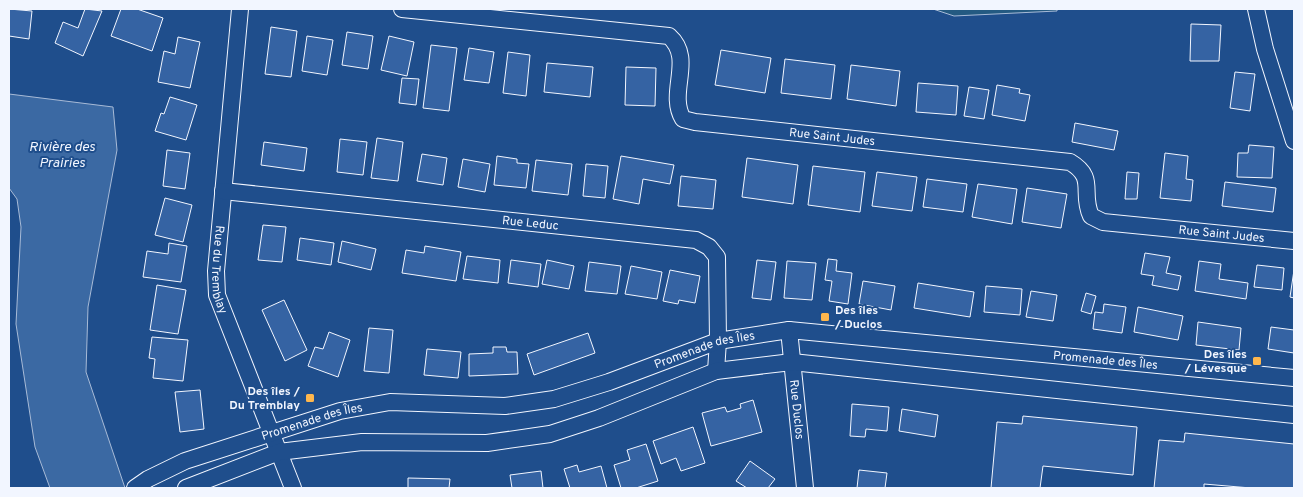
<svg xmlns="http://www.w3.org/2000/svg" width="1303" height="497" viewBox="0 0 1303 497" font-family="Overpass,sans-serif">
	<rect width="100%" height="100%" fill="#1f4e8c"/>
	<polygon fill="#245a82" stroke="#a8bbd7" points="933,9 1057,9 1057,11 954,16"/>
	<polygon fill="#3b69a3" stroke="#a8bbd7" points="9,94 113,107 117,150 88,307 86,372 125,488 50,488 35,447 16,324 21,227 17,199 9,188"/>
	<g fill="#3563a3" stroke="#f2f6ff">
		<polygon points="9,9 32,11 29,39 9,36"/>
		<polygon points="85,9 102,11 83,56 55,43 63,22 78,28"/>
		<polygon points="121,9 137,9 163,18 152,51 111,36"/>
		<polygon points="1191,24 1221,25 1219,61 1190,61"/>
		<polygon points="271,27 297,31 291,77 265,74"/>
		<polygon points="347,32 373,36 368,69 342,65"/>
		<polygon points="307,36 333,40 327,75 302,71"/>
		<polygon points="389,36 414,42 407,76 381,70"/>
		<polygon points="178,37 200,42 190,88 158,82 164,51 175,54"/>
		<polygon points="431,45 457,48 449,111 423,108"/>
		<polygon points="469,48 494,52 489,83 464,80"/>
		<polygon points="721,50 771,58 765,93 715,85"/>
		<polygon points="508,52 530,55 526,96 503,93"/>
		<polygon points="785,59 835,65 831,99 781,93"/>
		<polygon points="547,63 593,67 590,97 544,92"/>
		<polygon points="851,65 900,71 896,106 847,99"/>
		<polygon points="626,67 656,68 655,106 625,105"/>
		<polygon points="1235,72 1255,74 1250,111 1230,108"/>
		<polygon points="402,78 419,79 416,105 399,103"/>
		<polygon points="918,83 958,86 956,115 916,112"/>
		<polygon points="997,85 1020,89 1019,93 1030,95 1025,121 992,115"/>
		<polygon points="969,87 989,90 984,119 964,116"/>
		<polygon points="170,97 197,105 186,140 155,131 161,113 164,114"/>
		<polygon points="1075,123 1118,131 1114,150 1072,142"/>
		<polygon points="377,138 403,142 398,181 371,178"/>
		<polygon points="340,139 367,142 363,175 337,172"/>
		<polygon points="264,142 307,148 304,171 261,165"/>
		<polygon points="1249,145 1274,147 1272,178 1237,177 1238,153 1248,153"/>
		<polygon points="167,150 190,153 185,189 163,186"/>
		<polygon points="1165,153 1188,156 1186,179 1193,180 1191,201 1160,198"/>
		<polygon points="422,154 447,158 443,185 417,181"/>
		<polygon points="497,156 517,159 517,163 529,164 526,188 494,185"/>
		<polygon points="621,156 674,165 670,184 643,179 639,204 613,199"/>
		<polygon points="747,158 798,165 793,204 742,197"/>
		<polygon points="463,159 490,164 485,192 458,187"/>
		<polygon points="536,160 572,164 568,195 532,191"/>
		<polygon points="586,164 608,166 605,198 583,196"/>
		<polygon points="813,166 865,172 860,212 808,205"/>
		<polygon points="877,172 917,177 912,211 872,206"/>
		<polygon points="1127,172 1139,173 1137,199 1125,199"/>
		<polygon points="681,176 716,180 713,209 678,206"/>
		<polygon points="927,179 967,184 963,212 923,207"/>
		<polygon points="1225,182 1276,188 1273,212 1222,206"/>
		<polygon points="978,184 1017,189 1012,224 972,217"/>
		<polygon points="1027,188 1067,194 1061,228 1022,222"/>
		<polygon points="165,198 192,205 183,242 155,235"/>
		<polygon points="263,225 286,227 282,262 258,260"/>
		<polygon points="300,238 334,243 331,265 297,260"/>
		<polygon points="342,241 376,249 371,270 338,262"/>
		<polygon points="169,243 187,246 181,282 143,277 147,251 168,254"/>
		<polygon points="425,246 461,252 456,281 402,273 406,250 424,253"/>
		<polygon points="1145,253 1170,257 1166,273 1181,276 1178,290 1152,285 1154,276 1141,274"/>
		<polygon points="467,256 500,260 498,283 463,279"/>
		<polygon points="828,259 837,260 836,271 852,273 848,304 829,301 832,281 825,280"/>
		<polygon points="511,260 541,264 538,287 508,283"/>
		<polygon points="547,260 574,266 569,289 542,284"/>
		<polygon points="757,260 776,262 771,300 752,298"/>
		<polygon points="787,261 816,263 812,300 784,298"/>
		<polygon points="1199,261 1221,264 1219,279 1248,283 1246,299 1195,291"/>
		<polygon points="589,262 621,266 617,294 585,291"/>
		<polygon points="1257,265 1284,268 1282,290 1254,287"/>
		<polygon points="631,266 662,272 657,299 625,294"/>
		<polygon points="670,270 700,276 695,303 679,300 678,304 663,301"/>
		<polygon points="1294,270 1294,298 1290,297"/>
		<polygon points="863,281 895,286 891,310 859,304"/>
		<polygon points="918,283 974,292 970,317 914,308"/>
		<polygon points="157,285 186,290 178,334 150,330"/>
		<polygon points="986,286 1022,289 1020,315 984,312"/>
		<polygon points="1031,291 1057,295 1053,321 1026,317"/>
		<polygon points="1086,293 1096,296 1091,314 1081,311"/>
		<polygon points="284,300 307,350 285,361 262,310"/>
		<polygon points="1104,304 1126,307 1122,333 1093,329 1095,312 1103,313"/>
		<polygon points="1138,307 1183,316 1178,340 1134,332"/>
		<polygon points="1198,322 1241,328 1239,350 1196,345"/>
		<polygon points="1271,327 1294,330 1294,353 1268,349"/>
		<polygon points="369,328 393,330 389,373 364,371"/>
		<polygon points="329,332 350,340 338,377 308,366 315,347 323,349"/>
		<polygon points="588,333 595,353 534,375 527,354"/>
		<polygon points="152,337 188,340 183,381 153,378 155,359 149,358"/>
		<polygon points="493,347 506,347 507,352 517,352 518,374 469,376 469,354 493,353"/>
		<polygon points="427,349 461,352 458,378 424,375"/>
		<polygon points="200,390 204,429 180,432 175,392"/>
		<polygon points="753,400 762,432 711,446 702,413 725,407 727,412 741,408 740,404"/>
		<polygon points="852,404 889,407 887,431 866,429 865,437 850,436"/>
		<polygon points="902,409 938,415 935,437 899,431"/>
		<polygon points="1023,416 1137,427 1133,475 1043,466 1040,488 991,488 997,422 1022,424"/>
		<polygon points="693,427 705,463 681,471 676,458 661,464 653,441"/>
		<polygon points="1185,433 1294,444 1294,488 1251,488 1204,484 1204,488 1154,488 1159,440 1184,442"/>
		<polygon points="646,444 658,481 636,488 621,488 614,465 630,460 627,450"/>
		<polygon points="750,461 775,479 768,488 747,488 736,481"/>
		<polygon points="577,465 579,472 601,466 607,488 570,488 564,469"/>
		<polygon points="859,470 887,473 885,488 857,488"/>
		<polygon points="541,471 543,488 512,488 510,475"/>
		<polygon points="408,478 450,479 449,488 408,488"/>
	</g>
	<g fill="none" stroke-linecap="round" stroke-linejoin="round">
		<g stroke="#f2f6ff" stroke-width="18">
			<g id="minor">
				<path id="s1" d="M240,9L216,271L217,295L293,488"/>
				<path id="s2" d="M402,9L669,36C695,59 667,92 683,119L695,122L1070,162C1097,178 1080,192 1091,216L1103,222L1294,241"/>
				<polyline points="1256,9 1265,49 1294,141"/>
				<path id="s3" d="M223,191L696,240L709,247L717,257L718,341L716,371"/>
				<path id="s4" d="M789,330L805,488"/>
				<path id="s5" d="M135,488L148,479L185,461L340,411L390,402L505,406L554,399L609,382L718,341L789,330L1294,378"/>
				<polyline points="186,488 279,452 362,442 487,443 550,434 599,418 716,371 792,362 1294,415"/>
			</g>
		</g>
		<use href="#minor" stroke="#1f4e8c" stroke-width="16"/>
	</g>
	<g fill="#ffb74d" stroke="#1f4e8c" stroke-width="2">
		<rect x="820" y="312" width="10" height="10" rx="2.5"/>
		<rect x="1252" y="356" width="10" height="10" rx="2.5"/>
		<rect x="305" y="393" width="10" height="10" rx="2.5"/>
	</g>
	<g text-anchor="middle" stroke-width="4" stroke-linejoin="round" paint-order="stroke">
		<g font-size="12" fill="#f2f6ff" stroke="#1f4e8c">
			<text dy="4" stroke="none"><textPath href="#s2" startOffset="506">Rue Saint Judes</textPath></text>
			<text dy="4" stroke="none"><textPath href="#s3" startOffset="309">Rue Leduc</textPath></text>
			<text dy="4" stroke="none"><textPath href="#s2" startOffset="939">Rue Saint Judes</textPath></text>
			<text dy="4" stroke="none"><textPath href="#s1" startOffset="262">Rue du Tremblay</textPath></text>
			<text dy="4" stroke="none"><textPath href="#s5" startOffset="594">Promenade des Îles</textPath></text>
			<text dy="4" stroke="none"><textPath href="#s5" startOffset="999">Promenade des Îles</textPath></text>
			<text dy="4" stroke="none"><textPath href="#s4" startOffset="80">Rue Duclos</textPath></text>
			<text dy="4" stroke="none"><textPath href="#s5" startOffset="190">Promenade des Îles</textPath></text>
		</g>
		<g font-size="12" font-weight="bold" fill="#f2f6ff" stroke="#1f4e8c" text-anchor="end">
			<text x="835" y="314" text-anchor="start">Des îles<tspan x="835" dy="14">/ Duclos</tspan></text>
			<text x="1247" y="358">Des îles<tspan x="1247" dy="14">/ Lévesque</tspan></text>
			<text x="300" y="395">Des îles /<tspan x="300" dy="14">Du Tremblay</tspan></text>
		</g>
		<g font-size="14" font-style="italic" fill="#f2f6ff" stroke="#1f4e8c">
			<text x="62" y="151">Rivière des<tspan x="62" dy="16">Prairies</tspan></text>
		</g>
	</g>
	<rect width="1303" height="497" fill="none" stroke="#f2f6ff" stroke-width="20"/>
</svg>
